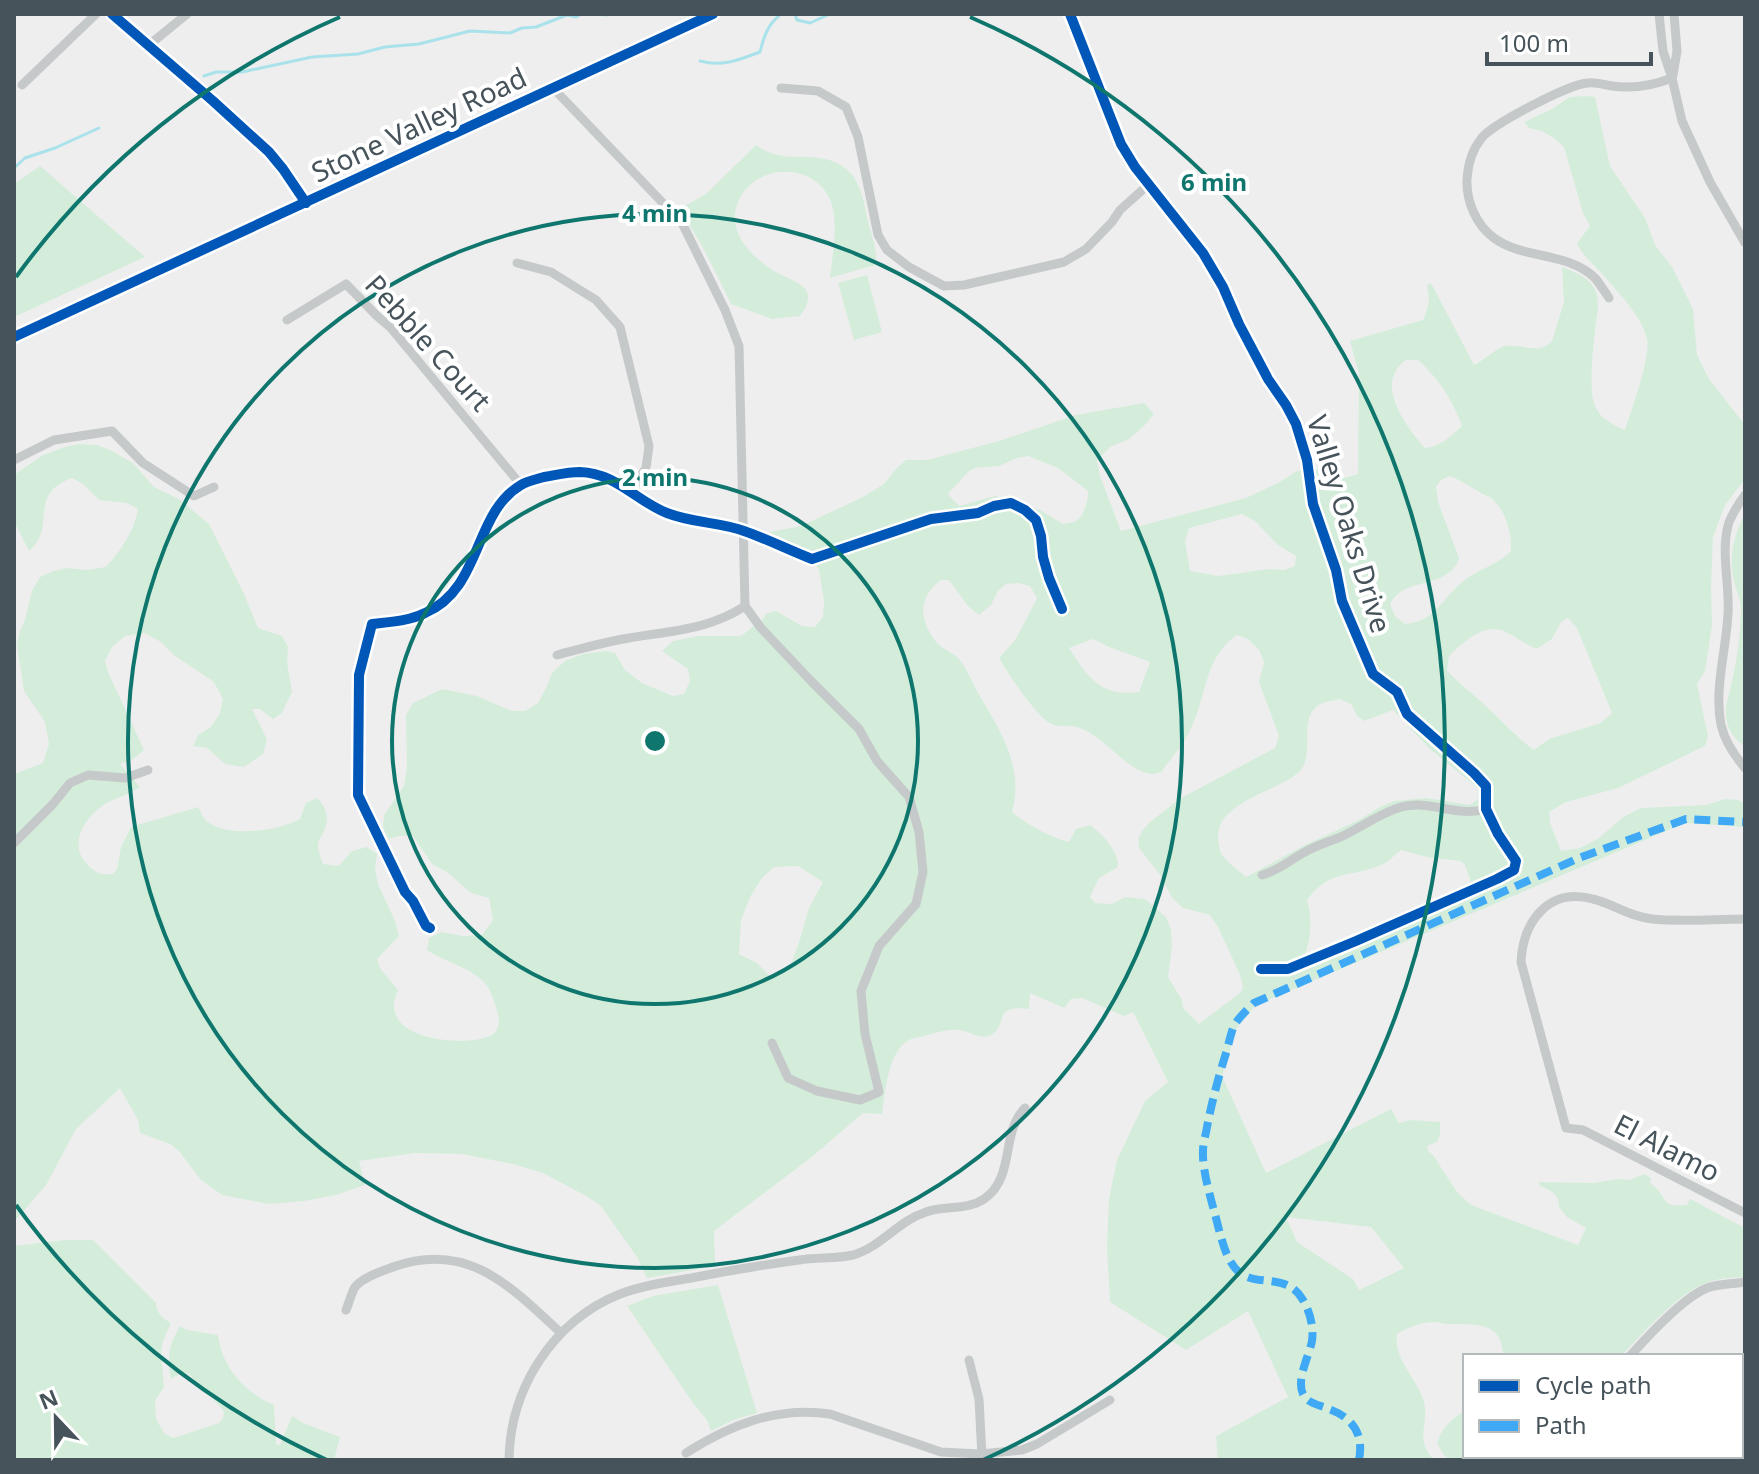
<svg xmlns="http://www.w3.org/2000/svg" width="1759" height="1474" viewBox="0 0 1759 1474" font-family="'Noto Sans',sans-serif">
	<rect width="100%" height="100%" fill="#efeeee"/>
	<g fill="#d4eddb" fill-rule="evenodd">
		<path d="M1586,96L1595,97L1610,166L1645,218L1655,245L1672,267L1693,309L1697,355L1709,379L1745,425V479L1725,505L1713,537L1711,586L1712,625L1705,671L1697,684L1708,736L1705,746L1618,788L1566,802L1549,812L1550,823L1561,851L1580,848L1599,838L1623,817L1641,808L1706,805L1725,799L1738,800L1745,804V827L1685,823L1256,1005L1237,1028L1222,1076L1266,1173L1391,1109L1399,1123L1411,1120L1440,1122V1135L1437,1142L1427,1146L1428,1151L1433,1155L1457,1192L1471,1205L1578,1245L1586,1228L1567,1217L1559,1207C1559,1194 1551,1190 1540,1186L1539,1182L1594,1183L1619,1179L1630,1180L1644,1174L1651,1178L1650,1183C1670,1197 1658,1208 1687,1205L1690,1199L1745,1228V1277C1730,1278 1715,1278 1701,1285C1674,1298 1642,1334 1621,1356H1500L1503,1353C1500,1318 1471,1326 1447,1324C1443,1324 1438,1322 1434,1322C1421,1322 1408,1327 1397,1334C1393,1358 1416,1378 1423,1399C1431,1422 1413,1438 1434,1460H1218L1216,1436L1288,1397L1248,1311L1186,1350L1110,1302L1107,1247L1109,1199L1117,1160L1145,1101L1168,1082L1133,1012L1124,1016L1082,998L1071,999L1064,1008L1030,993L1029,1009C989,1004 1011,1028 988,1036C977,1039 968,1030 958,1030C947,1029 937,1033 927,1035C922,1037 914,1037 909,1040C888,1051 885,1093 882,1114L863,1113L813,1156L714,1231L715,1266L647,1278L637,1257L601,1206L588,1197L543,1173L513,1164L462,1154L415,1153L359,1161L365,1185L336,1195L304,1201L269,1204L222,1195L201,1180L179,1151L170,1144L140,1133L138,1120L120,1088L76,1129L46,1185L14,1222V774L43,763L49,744L45,722L24,691L17,645L20,631L25,620L32,591L40,577L53,571L68,568L86,570L106,567C121,550 134,532 138,509L127,503L99,500L83,484L72,478C26,495 58,526 29,551L14,521V475L43,455L65,447L79,444L97,445L112,451L133,463L154,487L179,499L209,524L244,594L258,628L282,636L288,647L287,662L292,692L282,713L273,719L260,709H252L267,739L263,754L244,767L225,764L207,748L193,746L198,735L211,727L220,713L223,699L214,682L175,656L161,642L145,633L125,636L112,647L105,661L108,672L144,750L133,759L120,764L140,787C128,796 116,797 105,804C86,816 68,843 86,863C95,873 100,875 113,874L117,869L121,847L131,827L198,807C201,812 203,819 208,822C229,838 279,831 300,819L306,803L317,798C327,808 330,820 323,833C320,839 319,838 318,845C318,851 321,858 323,864L339,866L352,851L367,847L377,854L375,868L378,884L395,921L399,936L377,959L380,968L398,990C396,995 393,1003 394,1008C398,1040 456,1044 480,1039C486,1037 492,1037 496,1031C501,1024 498,1015 496,1007C493,998 489,986 482,980C466,966 445,962 427,950L429,938L441,932L463,936L482,935L493,920L489,898L471,893L447,872L432,864L413,836H399L388,839L383,827L384,815L404,786L407,768L406,715L413,703L442,689L477,696L512,711H525L538,703L547,686L552,673L565,661L583,654L606,651L615,653L625,670L642,683L673,696L684,694L690,681L688,669L662,651L673,641L699,636H741L763,619L766,614L776,611L802,626L815,627L823,617L824,602L819,569L800,547L784,543L769,532L801,526L863,497L884,484L896,469L906,460H927L999,441L1076,415L1144,403L1154,414L1144,426L1129,439L1110,447L1097,460L1100,476L1121,531L1246,498L1278,483L1297,471L1321,469L1326,477L1337,480L1358,474L1359,374L1350,341L1423,320C1429,308 1430,299 1427,285L1431,283L1474,365C1484,360 1493,351 1502,347C1518,341 1538,357 1552,341L1564,302L1562,267C1572,271 1586,276 1593,286C1600,297 1598,310 1596,322C1594,342 1587,392 1596,408C1601,419 1614,425 1625,430C1631,411 1651,357 1647,339C1641,315 1620,295 1605,277C1597,268 1580,253 1577,243L1590,226L1583,213L1564,147L1554,138L1542,131L1529,128L1524,122L1552,109L1570,97ZM1406,360H1418C1439,379 1452,399 1462,426C1451,436 1440,447 1425,448C1410,431 1380,393 1397,369C1399,365 1403,363 1406,360ZM1028,456L1058,468L1088,491C1088,501 1085,515 1076,521C1072,523 1067,523 1063,524L1040,510L995,496L959,506L948,494L969,471L975,468L999,466L1017,458ZM1449,476C1461,480 1468,486 1478,491C1481,493 1487,496 1490,497C1505,509 1512,532 1511,551C1497,566 1474,570 1459,585C1439,603 1435,621 1405,624L1395,616L1390,604C1403,579 1433,588 1452,570C1454,569 1459,560 1459,558L1438,502L1436,487L1441,480ZM1242,514L1255,521L1278,545L1296,556L1295,566L1284,570L1270,569L1218,576L1190,571L1185,541L1189,528ZM941,580H949L968,606L979,615L991,605L998,591L1006,584L1018,583L1030,586L1037,598L1016,639L999,658C1009,675 1032,710 1048,722C1056,728 1067,725 1077,727C1085,729 1093,735 1099,739C1114,750 1141,782 1161,772C1171,759 1183,745 1190,730C1207,698 1203,658 1237,635L1248,639L1259,650L1264,662L1259,682L1279,736L1275,748L1181,798L1150,822L1142,831L1138,839L1139,848L1161,876L1172,898L1183,908L1210,915L1218,927L1240,975L1243,987L1241,992L1199,1024L1183,1008L1182,1000L1168,977L1172,945L1171,930L1166,917L1145,899L1125,897L1112,904L1095,903L1090,897L1099,878L1118,867C1119,851 1102,834 1090,825L1076,829L1069,842C1047,836 1030,826 1012,812C1025,766 999,729 977,691C971,680 967,668 958,658C954,654 949,652 943,648C934,642 926,628 924,617C921,601 929,589 941,580ZM1568,618L1577,628L1612,713L1601,723L1549,739L1534,750C1512,734 1497,715 1476,697C1466,688 1456,681 1447,670L1449,656C1463,643 1480,625 1501,630C1508,632 1527,645 1536,649L1552,639L1561,622ZM1093,639L1109,647L1150,662L1139,692C1101,697 1088,678 1069,648ZM1340,699L1352,705L1357,716L1364,721L1393,710L1430,749L1472,783L1478,789V799L1470,805L1426,798L1394,801L1380,807L1359,820L1305,845L1246,877C1239,871 1229,864 1223,856C1220,853 1220,850 1219,845C1209,802 1278,793 1300,771C1315,754 1299,722 1316,707C1323,701 1332,701 1340,699ZM1401,850L1427,857L1461,861L1465,865L1471,882L1502,869L1513,877L1294,975L1266,976L1267,965H1281L1304,958C1311,938 1313,920 1307,900C1330,869 1350,878 1381,865C1389,862 1394,855 1401,850ZM798,866L823,882L809,908L800,939L789,970L771,977L757,963L739,954L741,920L750,897L762,878L774,867ZM1286,1217L1371,1227L1404,1268L1359,1290L1353,1279L1297,1242Z"/>
		<path d="M756,145C771,156 785,157 803,157C848,157 860,176 867,217C870,233 879,251 875,265L830,278C832,255 841,215 827,194C806,160 752,167 738,202C726,231 750,256 774,271C795,283 822,286 800,316L772,319L731,304C715,271 700,239 679,209L706,194Z"/>
		<polygon points="40,166 145,257 14,317 14,184"/>
		<polygon points="867,275 882,332 854,340 838,283"/>
		<path d="M1745,513V747C1730,736 1725,724 1726,706C1734,677 1741,639 1741,609C1741,600 1737,593 1735,585C1728,557 1733,538 1745,513Z"/>
		<path d="M66,1240H93L156,1303C156,1312 163,1319 171,1323L163,1341L161,1353L164,1387L155,1401L156,1419L164,1433L173,1438L219,1423C223,1419 225,1416 223,1410L190,1375L183,1372L171,1379C167,1357 168,1347 180,1326L187,1330L218,1335C222,1367 244,1392 274,1405L276,1444L280,1445L292,1416L303,1423L340,1437L334,1460H14V1246Z"/>
		<polygon points="718,1285 757,1413 733,1420 711,1431 707,1420 693,1403 627,1306 653,1296"/>
		<path d="M1465,1411V1456H1503L1489,1460H1450L1443,1454L1437,1443C1441,1429 1452,1418 1465,1411Z"/>
	</g>
	<g fill="none" stroke-linecap="round" stroke-linejoin="round">
		<g stroke="#a9e2ea" stroke-width="3">
			<polyline points="599,14 606,15"/>
			<polyline points="795,14 797,20 810,23 830,14"/>
			<path d="M700,61C724,67 738,60 760,52C764,36 768,24 781,14"/>
			<polyline points="204,76 216,72 242,72 312,57 358,54 385,47 419,44 470,31 510,33 522,28 536,27 567,15 576,17 581,14"/>
			<polyline points="14,168 25,158 55,148 99,128"/>
		</g>
		<g stroke="#c6c9ca" stroke-width="9">
			<polyline points="1070,14 1121,144 1135,167 1203,253 1223,287 1239,324 1268,379 1286,405 1296,424 1307,460 1313,504 1336,570 1342,601 1373,674 1397,692 1407,714 1474,773 1486,786 1486,809 1498,834 1516,861 1514,870 1497,879 1356,941 1288,969 1261,969"/>
			<polyline points="1659,14 1663,51 1672,78 1682,121 1710,182 1745,243"/>
			<polyline points="149,45 187,14"/>
			<polyline points="1673,75 1677,51 1674,14"/>
			<polyline points="22,85 96,14"/>
			<polyline points="781,88 818,91 846,107 858,137 878,235 887,250 909,267 944,286 964,285 1064,262 1086,249 1112,222 1120,210 1148,185"/>
			<polyline points="554,89 682,223 725,310 739,346 745,606"/>
			<polyline points="517,263 551,272 596,300 620,327 649,446 646,468 631,491"/>
			<path d="M1609,298C1605,292 1600,284 1595,278C1567,251 1524,260 1494,238C1476,225 1466,201 1467,179C1468,165 1472,150 1481,139C1490,125 1571,83 1588,83C1596,82 1605,85 1612,86C1634,89 1652,86 1672,78"/>
			<polyline points="287,320 346,284 376,315 390,327 521,485"/>
			<polyline points="14,460 54,440 112,431 143,463 194,496 214,487"/>
			<path d="M1745,495C1739,503 1733,513 1729,522C1720,551 1730,584 1728,614C1726,651 1714,689 1721,725C1725,742 1734,755 1745,768"/>
			<polyline points="745,606 761,628 812,682 859,729 877,761 909,797 919,832 923,872 916,904 879,946 861,991 865,1034 879,1092 860,1100 817,1091 788,1078 772,1043"/>
			<path d="M557,655C577,650 597,644 618,640C662,631 706,632 745,606"/>
			<polyline points="14,843 53,804 70,783 88,775 125,778 148,770"/>
			<path d="M1262,875C1278,871 1290,860 1305,852C1317,845 1332,841 1345,835C1363,826 1381,813 1401,807C1431,799 1456,818 1486,809"/>
			<path d="M1745,919C1714,919 1682,922 1652,919C1627,916 1614,904 1593,899C1548,887 1523,922 1521,962L1566,1128L1583,1130L1745,1213"/>
			<path d="M430,928L426,926L413,901L405,892L358,795L359,675L372,624C390,622 409,621 425,613C482,589 473,513 521,485C527,481 537,479 544,477C556,475 568,472 580,472C616,473 636,501 667,513C692,523 719,522 744,531C767,539 789,550 812,559L931,519L978,513L994,506L1011,503L1025,510L1036,520L1041,536L1043,557L1049,578L1062,609"/>
			<path d="M346,1310C349,1303 351,1294 355,1287C363,1277 382,1271 393,1267C468,1240 511,1287 561,1333"/>
			<path d="M1630,1356C1647,1337 1684,1297 1707,1288C1718,1284 1733,1284 1745,1282"/>
			<polyline points="969,1360 979,1399 982,1457"/>
			<path d="M686,1453C730,1425 777,1406 830,1414L941,1452L981,1454L1022,1450L1037,1444L1110,1400"/>
			<path d="M509,1460C510,1388 553,1321 620,1294C643,1285 668,1282 691,1278C727,1271 763,1265 799,1260C817,1257 836,1259 853,1255C881,1247 898,1221 926,1212C945,1205 966,1211 984,1199C1016,1177 1000,1133 1025,1108"/>
			<polyline points="1506,1460 1518,1456"/>
		</g>
		<g stroke="#c6c9ca" stroke-width="12">
			<polyline points="112,14 213,101 269,152 283,169 306,203"/>
			<polyline points="14,337 713,14"/>
		</g>
		<path stroke="#3fa9f5" stroke-width="8" stroke-dasharray="16 8" stroke-linecap="butt" d="M1359,1460C1364,1434 1353,1418 1329,1409C1320,1405 1308,1404 1303,1394C1296,1380 1309,1356 1312,1341C1314,1327 1310,1312 1303,1300C1286,1270 1253,1290 1235,1268C1225,1256 1221,1237 1217,1222C1212,1202 1202,1171 1203,1151C1203,1143 1206,1134 1207,1127C1212,1101 1219,1075 1227,1050C1229,1042 1231,1033 1234,1026C1238,1018 1247,1010 1254,1003L1579,858L1686,819L1745,822"/>
		<g stroke="#fff" stroke-width="15">
			<g id="cycleway">
				<polyline points="112,14 213,101 269,152 283,169 306,203"/>
				<polyline points="1070,14 1121,144 1135,167 1203,253 1223,287 1239,324 1268,379 1286,405 1296,424 1307,460 1313,504 1336,570 1342,601 1373,674 1397,692 1407,714 1474,773 1486,786 1486,809 1498,834 1516,861 1514,870 1497,879 1356,941 1288,969 1261,969"/>
				<polyline points="14,337 713,14"/>
				<path d="M430,928L426,926L413,901L405,892L358,795L359,675L372,624C390,622 409,621 425,613C482,589 473,513 521,485C527,481 537,479 544,477C556,475 568,472 580,472C616,473 636,501 667,513C692,523 719,522 744,531C767,539 789,550 812,559L931,519L978,513L994,506L1011,503L1025,510L1036,520L1041,536L1043,557L1049,578L1062,609"/>
			</g>
		</g>
		<use href="#cycleway" stroke="#0057b8" stroke-width="10"/>
	</g>
	<g fill="none" stroke="#0f766e" stroke-width="4">
		<circle cx="655" cy="741" r="263"/>
		<circle cx="655" cy="741" r="527"/>
		<path d="M327 1460A790 790 0 0 1 16 1205M16 277A790 790 0 0 1 340 17M970 17A790 790 0 0 1 983 1460"/>
	</g>
	<g text-anchor="middle" stroke-width="8" stroke-linejoin="round" paint-order="stroke">
		<g font-size="28" fill="#46535a" stroke="#fff">
			<text transform="translate(419 125) rotate(-25)" y="10">Stone Valley Road</text>
			<text transform="translate(428 343) rotate(48)" y="10">Pebble Court</text>
			<text transform="translate(1349 524) rotate(73)" y="10">Valley Oaks Drive</text>
			<text transform="translate(1667 1148) rotate(27)" y="10">El Alamo</text>
		</g>
	</g>
	<circle cx="655" cy="741" r="12" fill="#0f766e" stroke="#fff" stroke-width="4"/>
	<g font-size="24" text-anchor="middle" font-weight="bold" fill="#0f766e" stroke="#fff" stroke-width="8" stroke-linejoin="round" paint-order="stroke">
		<text x="1214" y="191">6 min</text>
		<text x="655" y="222">4 min</text>
		<text x="655" y="486">2 min</text>
	</g>
	<rect width="1759" height="1474" fill="none" stroke="#46535a" stroke-width="32"/>
	<rect x="1463" y="1354" width="280" height="104" fill="#ffffff" stroke="#b5babd" stroke-width="2"/>
	<rect x="1479" y="1380" width="40" height="12" fill="#0057b8" stroke="#b5babd" stroke-width="2"/>
	<text x="1535" y="1394" font-size="24" fill="#46535a">Cycle path</text>
	<rect x="1479" y="1420" width="40" height="12" fill="#3fa9f5" stroke="#b5babd" stroke-width="2"/>
	<text x="1535" y="1434" font-size="24" fill="#46535a">Path</text>
	<g transform="translate(56 1418) rotate(338)" stroke="#ffffff" stroke-width="6" paint-order="stroke">
	<path d="M0-6L14 30L0 20L-14 30Z" fill="#46535a"/>
	<text y="-12" font-size="22" font-weight="bold" text-anchor="middle" fill="#46535a">N</text>
	</g>
	<path d="M1487 52v12h164v-12" fill="none" stroke="#46535a" stroke-width="4"/>
	<text x="1499" y="52" font-size="24" fill="#46535a" stroke="#ffffff" stroke-width="6" paint-order="stroke">100 m</text>
</svg>
